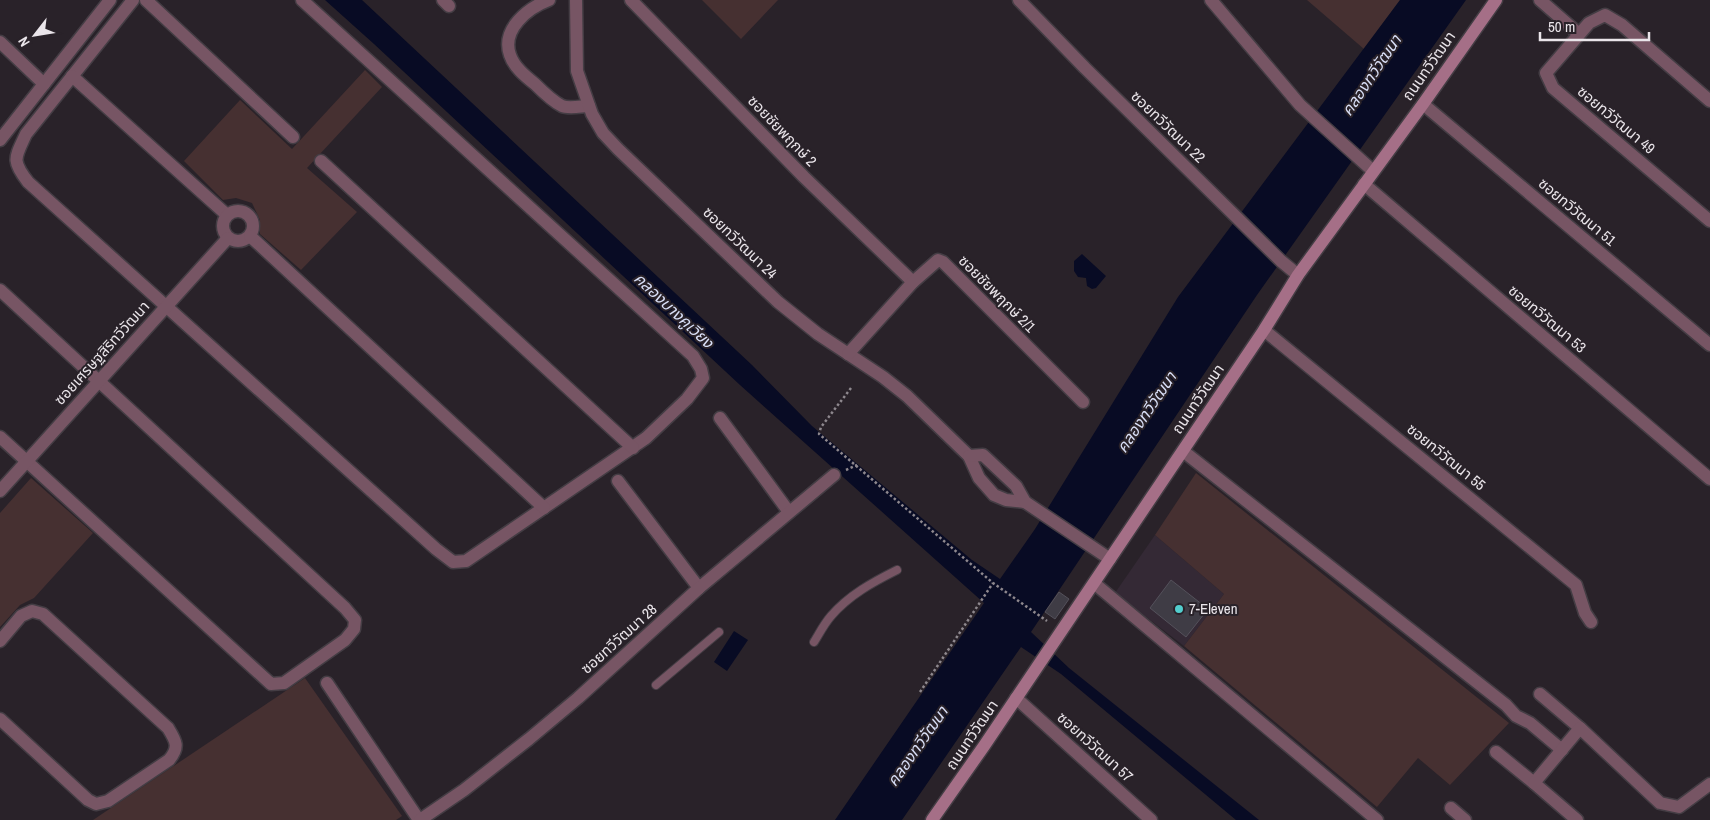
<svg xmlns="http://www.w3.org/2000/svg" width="1710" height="820" viewBox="0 0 1710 820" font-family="'Archivo Narrow','Noto Sans Thai',sans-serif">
	<rect width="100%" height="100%" fill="#292229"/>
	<polygon fill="#342935" points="1155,535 1224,594 1184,646 1115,593"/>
	<g fill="#463031">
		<polygon points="702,0 778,0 741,39"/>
		<polygon points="1307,0 1400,0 1364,49"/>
		<polygon points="365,70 382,87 307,168 357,212 301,270 260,234 260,220 252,203 236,198 223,200 184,161 240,100 292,149"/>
		<polygon points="1196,473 1509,723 1450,785 1418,758 1377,807 1184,646 1224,594 1155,535"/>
		<polygon points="31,478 93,533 34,598 20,605 0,627 0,513"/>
		<polygon points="305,678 402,816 396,820 93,820"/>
	</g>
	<g fill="#080b24">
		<polygon points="325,0 362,0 752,365 812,426 972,560 1000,579 1035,529 1178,297 1400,0 1466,0 1257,295 1031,632 1069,668 1259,820 1236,820 1061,674 1021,647 902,820 835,820 984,603 740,385 374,44"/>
		<polygon points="1082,254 1106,276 1096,288 1092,289 1087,286 1086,278 1078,277 1074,271 1074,261"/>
		<polygon points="734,631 748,640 727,671 714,662"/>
	</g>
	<g fill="#3f3c45" stroke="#54515b">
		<polygon points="1171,580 1208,609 1186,637 1150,608"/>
		<polygon points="1059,592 1069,599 1055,619 1045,612"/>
	</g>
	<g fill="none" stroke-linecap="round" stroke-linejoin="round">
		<g stroke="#443d44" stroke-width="10">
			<g id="service">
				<path d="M814,642C819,634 824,624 831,616C849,595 873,582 897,570"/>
				<polyline points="656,685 719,632"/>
			</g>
		</g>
		<g stroke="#443d44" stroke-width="15">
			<g id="minor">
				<path d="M133,0L26,134C15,158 11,160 28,182L436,549L453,562L466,561L646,438L687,399L703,378L701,369L693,356L302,0"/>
				<polyline points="146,0 293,137"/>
				<polyline points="443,0 449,6"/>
				<path d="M549,0C528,8 501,29 510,55C514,67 525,76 535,84C543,92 552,101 562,106C569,109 582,106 589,106"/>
				<polyline points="576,0 577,71 592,114 603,133 618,149 778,302 818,334 883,377 907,396 969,456 979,478 994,495 1006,500 1025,502"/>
				<polyline points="631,0 804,177 913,282"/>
				<polyline points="1019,0 1085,68 1281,261 1298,275"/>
				<polyline points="1211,0 1300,105 1373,171"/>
				<polyline points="1540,0 1579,34"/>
				<polyline points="0,42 44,84"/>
				<polyline points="72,76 227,215"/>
				<polyline points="1710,101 1622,25 1605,15 1589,23 1546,73 1553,88 1710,221"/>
				<polyline points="1423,104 1710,345"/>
				<polyline points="0,140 110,0"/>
				<polyline points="321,161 633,448"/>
				<polyline points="1364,184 1710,479"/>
				<circle cx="238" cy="226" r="15"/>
				<polyline points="250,236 544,508"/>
				<polyline points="0,290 345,608 355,620 354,629 345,640 284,683 271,684 0,437"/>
				<polyline points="1264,330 1576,585 1585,613 1591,622"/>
				<polyline points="848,354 913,282 938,260 943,262 1083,402"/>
				<polyline points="720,418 789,512"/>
				<polyline points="1183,451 1506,705 1516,716 1530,723 1562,750"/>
				<polyline points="969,456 983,455 1016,486 1025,502 1110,559"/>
				<polyline points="618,481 699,588"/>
				<polyline points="0,491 228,238"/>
				<polyline points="1094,583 1377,820"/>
				<path d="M0,641L21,616L32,611L43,614L168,728C176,741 180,747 169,760L108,801L96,804L88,800L0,719"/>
				<polyline points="327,683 419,820"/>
				<polyline points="1540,694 1580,728"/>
				<polyline points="1016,698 1151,820"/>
				<polyline points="1496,752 1534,783"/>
				<polyline points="1451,808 1465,820"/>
				<polyline points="420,820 464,790 529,739 578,698 699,588 834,475"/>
				<polyline points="1577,820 1534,783 1580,728 1660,803 1679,807 1710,784"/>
			</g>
		</g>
		<g stroke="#443d44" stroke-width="15">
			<polyline id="secondary" points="932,820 984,746 1264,330 1298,275 1423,104 1496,0"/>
		</g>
		<g stroke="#8e888e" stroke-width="2.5" stroke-dasharray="2.5 2.5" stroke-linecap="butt">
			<polyline points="851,388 821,427 819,434 993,583 1047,621"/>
			<polyline points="846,470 857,465"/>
			<polyline points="920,692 993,583"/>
		</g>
		<use href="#service" stroke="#775564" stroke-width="8"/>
		<use href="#minor" stroke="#775564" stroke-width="12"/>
		<use href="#secondary" stroke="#a56f87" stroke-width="12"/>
	</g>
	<circle fill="#52cdcd" stroke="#292229" stroke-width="2" cx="1179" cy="609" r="5"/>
	<g text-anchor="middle" stroke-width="4" stroke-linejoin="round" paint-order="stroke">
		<g font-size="15" fill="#eae5ea" stroke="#292229">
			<text transform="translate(1429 66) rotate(-55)" y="5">ถนนทวีวัฒนา</text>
			<text transform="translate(1616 120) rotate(40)" y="5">ซอยทวีวัฒนา 49</text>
			<text transform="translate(1168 127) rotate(44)" y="5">ซอยทวีวัฒนา 22</text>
			<text transform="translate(782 131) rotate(46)" y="5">ซอยชัยพฤกษ์ 2</text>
			<text transform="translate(1577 212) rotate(40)" y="5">ซอยทวีวัฒนา 51</text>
			<text transform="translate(740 243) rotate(44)" y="5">ซอยทวีวัฒนา 24</text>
			<text transform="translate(997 294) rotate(45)" y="5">ซอยชัยพฤกษ์ 2/1</text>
			<text transform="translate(1547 319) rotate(40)" y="5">ซอยทวีวัฒนา 53</text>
			<text transform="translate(102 353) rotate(-48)" y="5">ซอยเศรษฐสิริทวีวัฒนา</text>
			<text transform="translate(1198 399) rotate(-56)" y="5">ถนนทวีวัฒนา</text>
			<text transform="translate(1446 457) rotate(39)" y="5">ซอยทวีวัฒนา 55</text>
			<text transform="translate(619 639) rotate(-42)" y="5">ซอยทวีวัฒนา 28</text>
			<text transform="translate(972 735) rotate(-56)" y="5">ถนนทวีวัฒนา</text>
			<text transform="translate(1095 747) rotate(42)" y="5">ซอยทวีวัฒนา 57</text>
		</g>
		<g font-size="15" fill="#eae5ea" stroke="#292229" text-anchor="start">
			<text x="1189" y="614">7-Eleven</text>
		</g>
		<g font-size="16" font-style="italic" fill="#d9dff7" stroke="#292229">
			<text transform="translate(1371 75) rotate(-56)" y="6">คลองทวีวัฒนา</text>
			<text transform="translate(674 310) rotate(43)" y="6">คลองบางคูเวียง</text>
			<text transform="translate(1146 412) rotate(-56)" y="6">คลองทวีวัฒนา</text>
			<text transform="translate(917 746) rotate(-55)" y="6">คลองทวีวัฒนา</text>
		</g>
	</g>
	<g transform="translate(35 35) rotate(239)" stroke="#292229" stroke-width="4" paint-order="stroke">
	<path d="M0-4L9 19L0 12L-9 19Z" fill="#eae5ea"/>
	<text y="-8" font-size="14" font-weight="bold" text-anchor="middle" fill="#eae5ea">N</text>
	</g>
	<path d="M1540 32v8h109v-8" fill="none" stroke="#eae5ea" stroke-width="2.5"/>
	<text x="1548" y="32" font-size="15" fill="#eae5ea" stroke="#292229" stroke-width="4" paint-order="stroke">50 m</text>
</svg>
